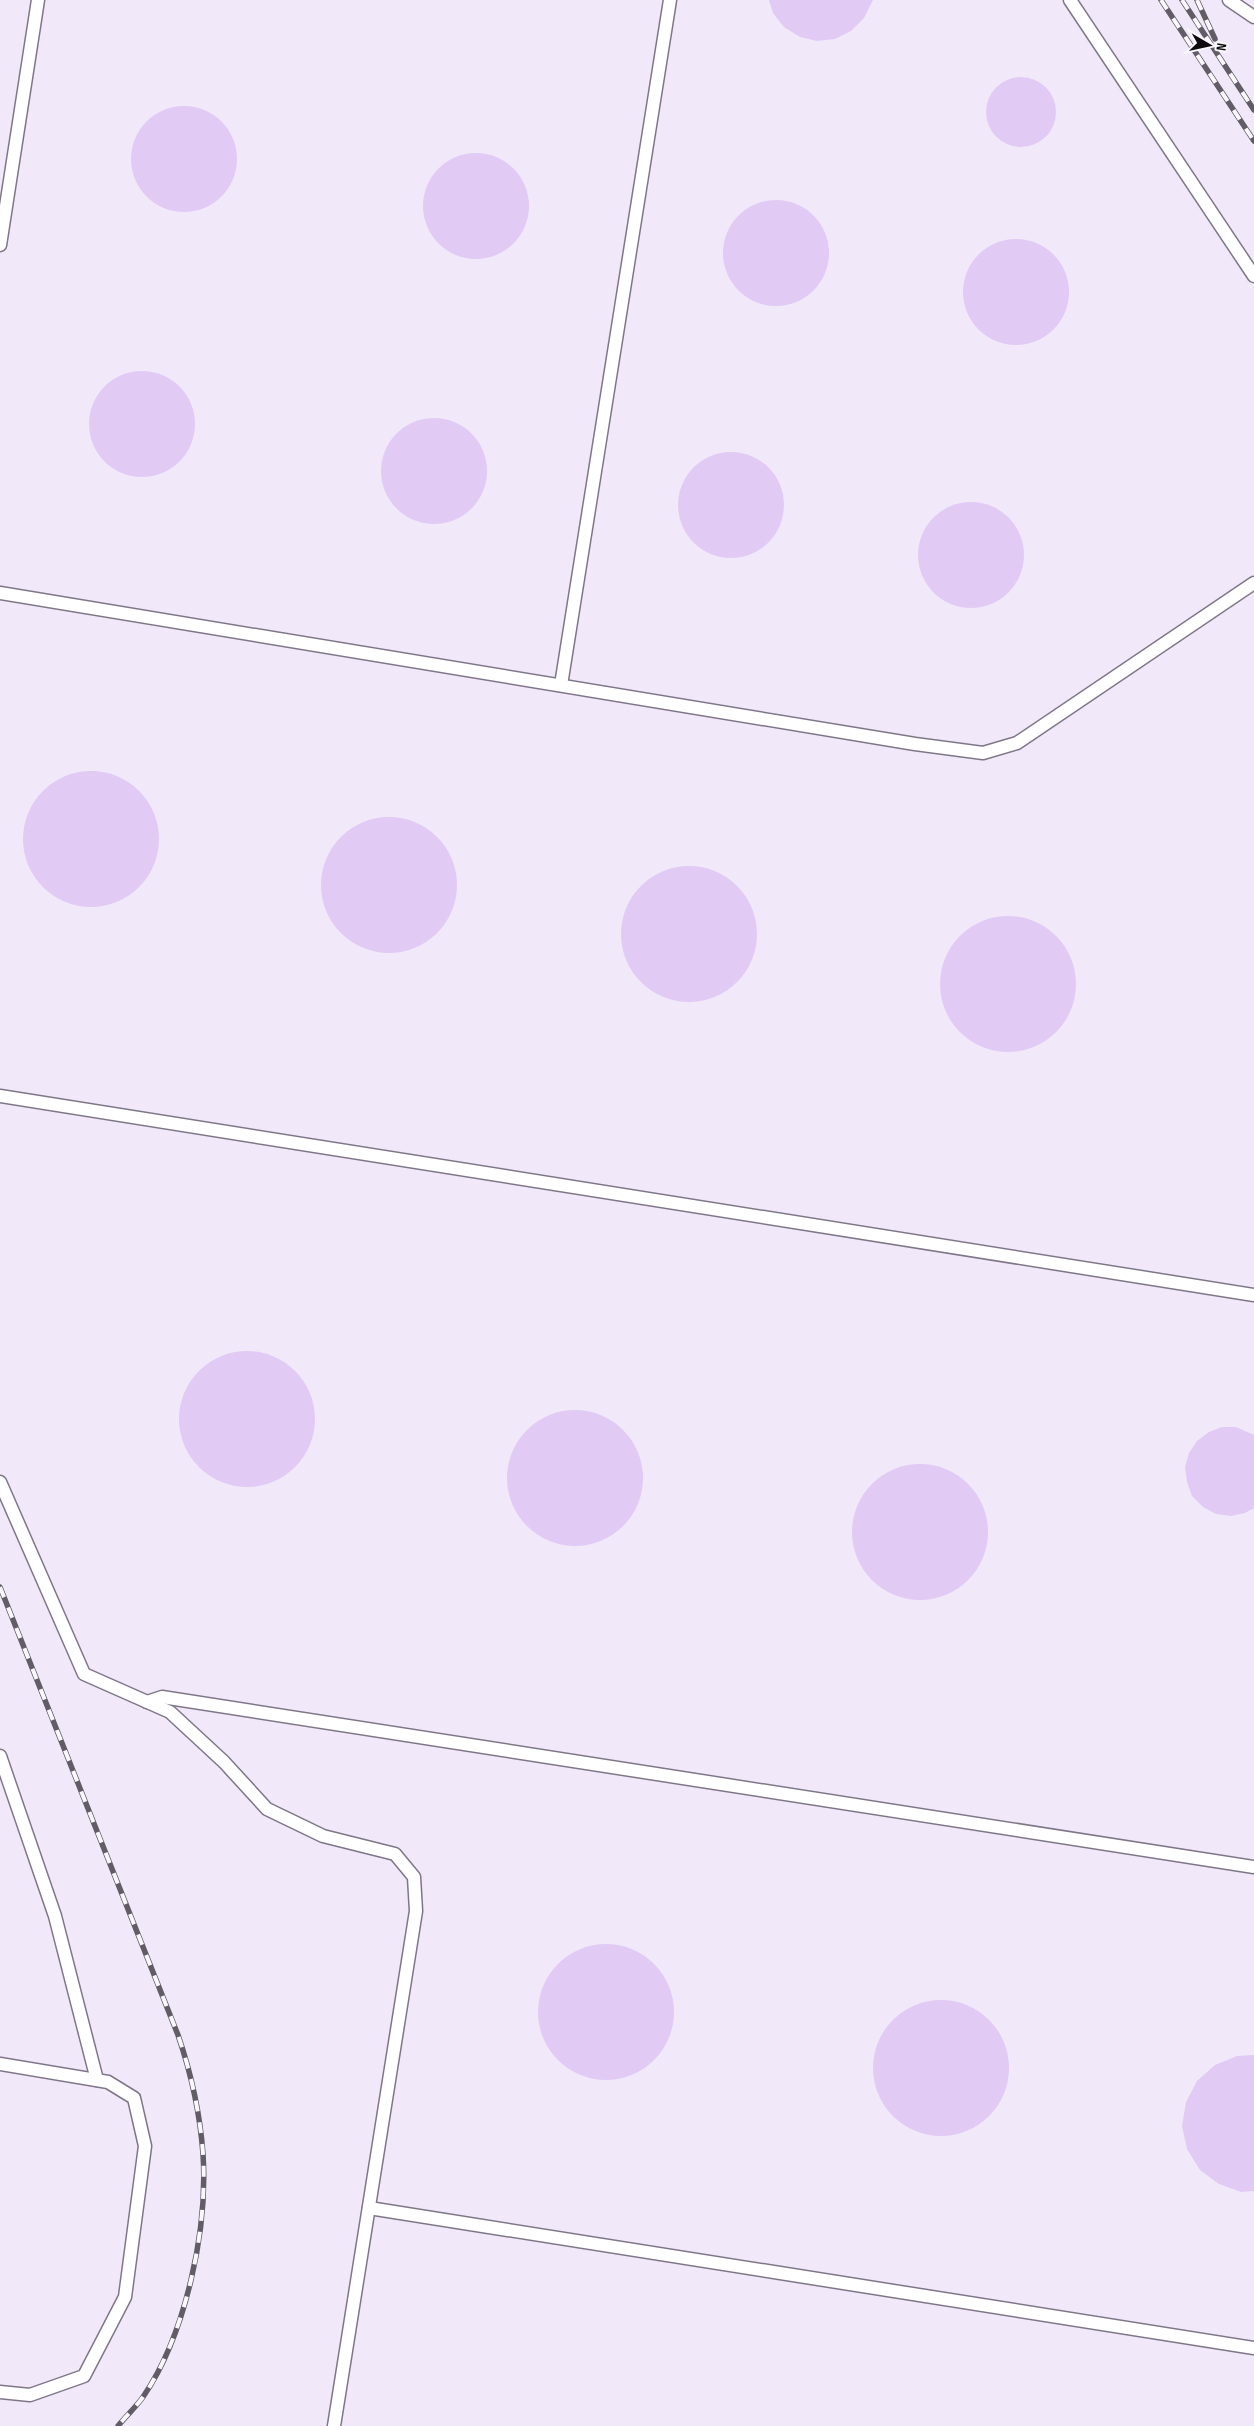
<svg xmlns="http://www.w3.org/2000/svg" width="1254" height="2426" viewBox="0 0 1254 2426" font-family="'Sofia Sans Condensed',sans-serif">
	<rect width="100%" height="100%" fill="#f1e8fa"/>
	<g fill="#e1cbf5">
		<polygon points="769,0 873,0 864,18 851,31 835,39 817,41 800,37 784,27 773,13"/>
		<circle cx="1021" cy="112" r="35"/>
		<circle cx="184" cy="159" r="53"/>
		<circle cx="476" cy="206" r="53"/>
		<circle cx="776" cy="253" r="53"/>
		<circle cx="1016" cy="292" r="53"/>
		<circle cx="142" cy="424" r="53"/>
		<circle cx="434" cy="471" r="53"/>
		<circle cx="731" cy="505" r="53"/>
		<circle cx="971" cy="555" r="53"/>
		<circle cx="91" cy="839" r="68"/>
		<circle cx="389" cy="885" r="68"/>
		<circle cx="689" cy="934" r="68"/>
		<circle cx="1008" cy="984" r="68"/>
		<circle cx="247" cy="1419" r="68"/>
		<circle cx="575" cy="1478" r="68"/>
		<polygon points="1222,1427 1236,1427 1254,1435 1254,1508 1245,1513 1231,1516 1216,1514 1203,1507 1192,1496 1187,1482 1185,1467 1189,1453 1197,1441 1209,1432"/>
		<circle cx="920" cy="1532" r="68"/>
		<circle cx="606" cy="2012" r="68"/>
		<circle cx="941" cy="2068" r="68"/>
		<polygon points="1254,2055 1254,2191 1241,2192 1219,2184 1200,2170 1187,2149 1182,2126 1186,2102 1197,2081 1215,2065 1237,2056"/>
	</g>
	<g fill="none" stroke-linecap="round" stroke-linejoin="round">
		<g stroke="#7f7787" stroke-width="15">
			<g id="lane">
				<polyline points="1070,0 1254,276"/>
				<polyline points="1229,0 1254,17"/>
				<polyline points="0,245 38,0"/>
				<polyline points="0,593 915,744 983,753 1017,743 1254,583"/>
				<polyline points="561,685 670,0"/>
				<polyline points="0,1096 1254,1295"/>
				<polyline points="0,1482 84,1674 170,1712 224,1762 267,1809 323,1836 395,1854 414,1877 416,1911 334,2426"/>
				<polyline points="147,1702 162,1697 1254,1867"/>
				<polyline points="0,1756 55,1916 97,2080"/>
				<polyline points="0,2064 108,2082 134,2098 145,2146 125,2297 84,2376 30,2395 0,2392"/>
				<polyline points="369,2208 1254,2348"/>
			</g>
		</g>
		<use href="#lane" stroke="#fff" stroke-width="12"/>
		<g stroke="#615c66" stroke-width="5.5">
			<g id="rail">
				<polyline points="1161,0 1254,141"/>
				<polyline points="1182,0 1254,110"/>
				<polyline points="1197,0 1215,39"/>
				<path d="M0,1587L178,2035C191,2073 200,2113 203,2154C208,2229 186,2334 143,2397C136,2407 126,2416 118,2426"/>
			</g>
		</g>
		<use href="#rail" stroke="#faf8fc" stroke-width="4" stroke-dasharray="11" stroke-linecap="butt"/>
	</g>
	<g transform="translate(1209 45) rotate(99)" stroke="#faf8fc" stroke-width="4" paint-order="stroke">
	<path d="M0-4L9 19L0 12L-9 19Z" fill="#0d0a10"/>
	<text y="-8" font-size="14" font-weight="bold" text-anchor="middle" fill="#0d0a10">N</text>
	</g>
</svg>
